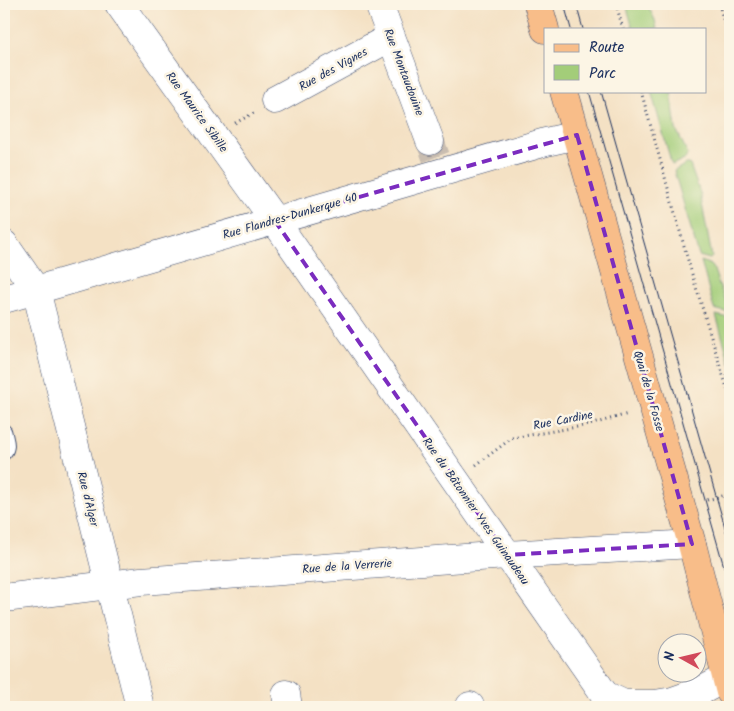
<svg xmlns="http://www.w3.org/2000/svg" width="734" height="711" viewBox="0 0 734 711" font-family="Kalam,sans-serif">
	<rect width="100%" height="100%" fill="#fcf5e5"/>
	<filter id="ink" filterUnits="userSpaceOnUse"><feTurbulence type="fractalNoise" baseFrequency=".02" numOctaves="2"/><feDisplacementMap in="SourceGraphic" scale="10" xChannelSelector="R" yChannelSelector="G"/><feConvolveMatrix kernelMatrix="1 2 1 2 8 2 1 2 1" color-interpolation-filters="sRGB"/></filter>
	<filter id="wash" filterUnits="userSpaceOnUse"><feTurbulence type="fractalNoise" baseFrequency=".0096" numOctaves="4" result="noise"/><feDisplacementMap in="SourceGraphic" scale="20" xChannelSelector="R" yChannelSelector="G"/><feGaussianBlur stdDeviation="1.12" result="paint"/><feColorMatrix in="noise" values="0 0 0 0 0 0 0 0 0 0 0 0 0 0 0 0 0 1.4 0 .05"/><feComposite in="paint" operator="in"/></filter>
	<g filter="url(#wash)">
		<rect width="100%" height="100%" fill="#f4e1c4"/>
		<g fill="#a3cd79" stroke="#5f7e6c">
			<polygon points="626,4 647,4 655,20 657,29 633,29"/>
			<polygon points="651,91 671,91 676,129 688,154 686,158 672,165"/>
			<polygon points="686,164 688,164 690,165 700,193 712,257 710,259 699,256 674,171"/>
			<polygon points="701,261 711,265 713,267 719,285 730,311 730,313 714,309"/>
			<polygon points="716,315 730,318 730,364"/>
		</g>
	</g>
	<g filter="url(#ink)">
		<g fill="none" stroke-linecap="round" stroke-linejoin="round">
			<polyline stroke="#c9bdb0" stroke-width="28" stroke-dasharray="28 14" stroke-linecap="butt" points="430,141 436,157"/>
			<g stroke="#3c4a6d" stroke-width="17">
				<path id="service" d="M4,432C5,439 9,446 4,452"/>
			</g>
			<g stroke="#3c4a6d" stroke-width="29">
				<g id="minor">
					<polyline points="119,4 275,221 605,695 624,704 655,704 673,701 701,691 727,677"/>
					<polyline points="379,4 430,141"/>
					<polyline points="275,100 391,37"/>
					<polyline points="4,244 36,290 140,707"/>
					<polyline points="4,299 57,284 546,142 577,135"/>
					<polyline points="4,598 141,581 507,555 692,544"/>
					<polyline points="286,694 288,707"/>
					<polyline points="470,706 470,707"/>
				</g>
			</g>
			<g stroke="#3c4a6d" stroke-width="29">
				<g id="primary">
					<polyline points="538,4 545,29"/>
					<polyline points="564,91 692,544 730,692"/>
				</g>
			</g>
			<g stroke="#3c4a6d" stroke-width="3" stroke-dasharray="1 4" stroke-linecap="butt">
				<polyline points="616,4 623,29"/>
				<polyline points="719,4 730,45"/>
				<polyline points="641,91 691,271 730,398"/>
				<polyline points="235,123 254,113"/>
				<polyline points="476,465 512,438 589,425 628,414"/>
				<polyline points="707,500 730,494"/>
			</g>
			<use href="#service" stroke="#fff" stroke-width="15"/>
			<use href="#minor" stroke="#fff" stroke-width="28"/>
			<use href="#primary" stroke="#f8bd89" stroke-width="28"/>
			<g stroke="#1b2f5e" stroke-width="1">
				<polyline points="564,4 571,29"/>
				<polyline points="576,4 583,29"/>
				<polyline points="589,91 730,588"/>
				<polyline points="601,91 730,545"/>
			</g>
		</g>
	</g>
	<path fill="none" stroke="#7b2cbf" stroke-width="4" stroke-dasharray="10 6" stroke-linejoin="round" d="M577,135L692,544L507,555L275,221Z"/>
	<g text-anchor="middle" stroke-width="5" stroke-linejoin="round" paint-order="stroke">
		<g font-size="12" fill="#1b2f5e" stroke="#fcf5e5">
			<text transform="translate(333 69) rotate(-29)" y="4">Rue des Vignes</text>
			<text transform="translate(404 72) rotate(69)" y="4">Rue Montaudouine</text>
			<text transform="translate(197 112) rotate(54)" y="4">Rue Maurice Sibille</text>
			<text transform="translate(290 216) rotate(-16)" y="4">Rue Flandres-Dunkerque 40</text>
			<text transform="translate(649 391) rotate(74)" y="4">Quai de la Fosse</text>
			<text transform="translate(563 420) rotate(-11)" y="4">Rue Cardine</text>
			<text transform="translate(88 499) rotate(76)" y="4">Rue d'Alger</text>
			<text transform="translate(476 511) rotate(55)" y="4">Rue du Bâtonnier Yves Guinaudeau</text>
			<text transform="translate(347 566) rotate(-4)" y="4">Rue de la Verrerie</text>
		</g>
	</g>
	<rect width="734" height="711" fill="none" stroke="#fcf5e5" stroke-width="20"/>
	<rect x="544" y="28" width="162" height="65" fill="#fcf5e5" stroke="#a2a6af"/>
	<rect x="554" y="44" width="25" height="8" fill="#f8bd89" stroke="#a2a6af"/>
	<text x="589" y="52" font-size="15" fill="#1b2f5e">Route</text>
	<rect x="554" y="65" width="25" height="15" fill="#a3cd79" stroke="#a2a6af"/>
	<text x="589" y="78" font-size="15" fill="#1b2f5e">Parc</text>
	<g transform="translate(682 658) rotate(278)"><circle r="24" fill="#fcf5e5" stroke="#a2a6af"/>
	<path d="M0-4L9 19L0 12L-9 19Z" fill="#d1495b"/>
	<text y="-8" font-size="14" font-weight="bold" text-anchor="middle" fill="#1b2f5e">N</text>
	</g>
</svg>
